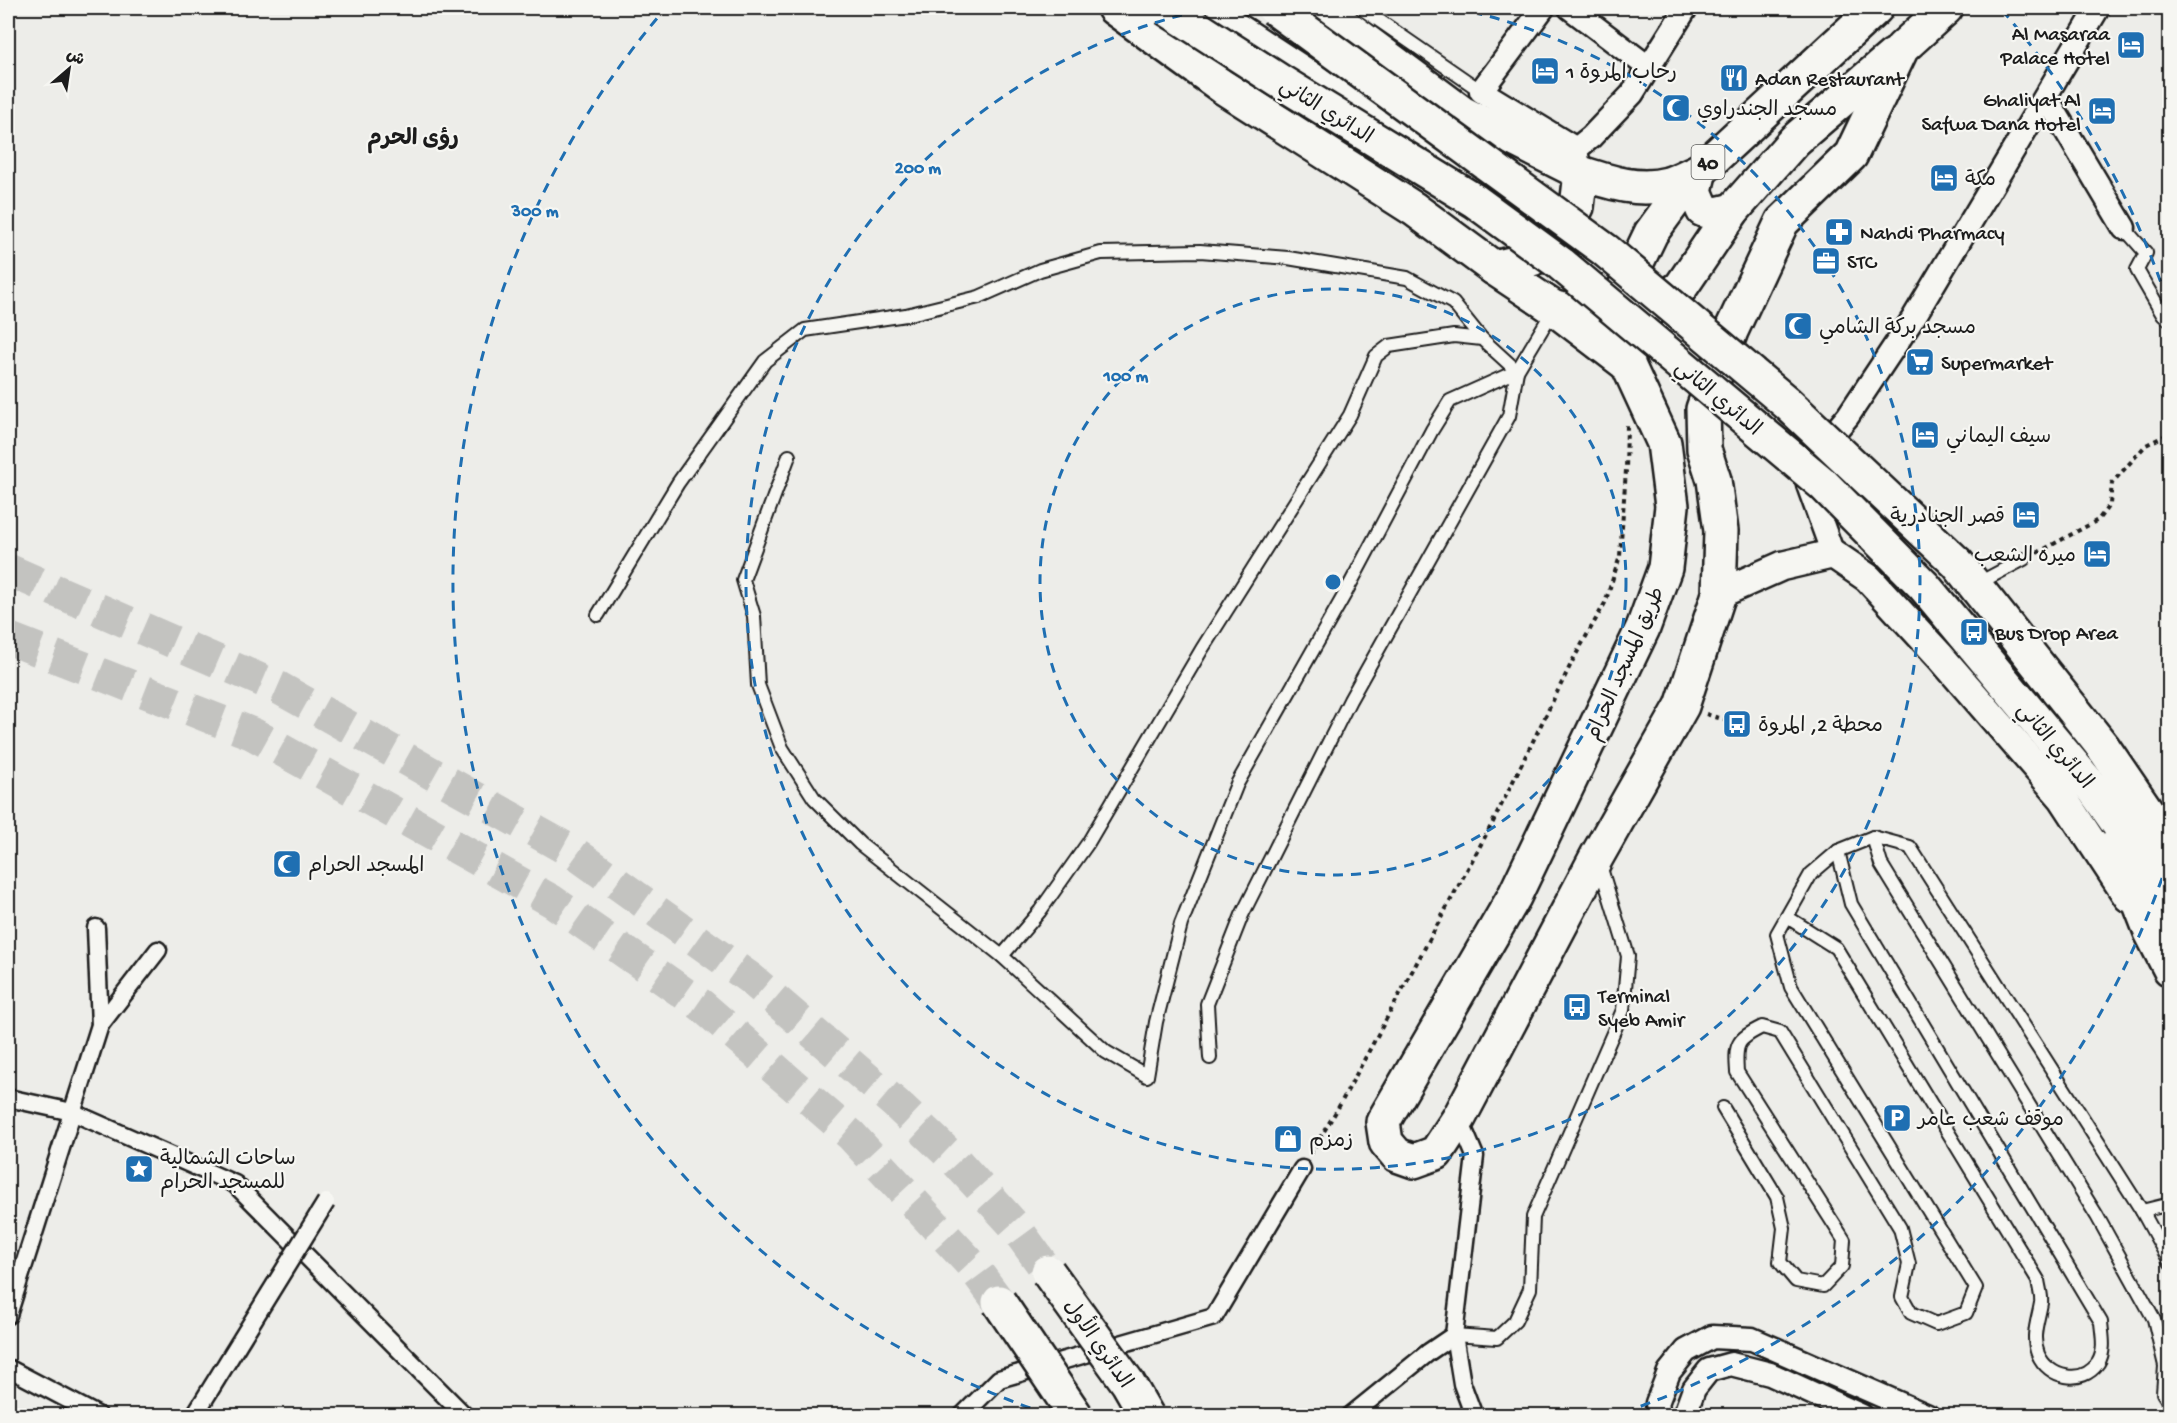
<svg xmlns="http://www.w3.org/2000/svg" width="2177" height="1423" viewBox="0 0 2177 1423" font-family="'Gochi Hand','Playpen Sans Arabic',sans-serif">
	<rect width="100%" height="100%" fill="#edede9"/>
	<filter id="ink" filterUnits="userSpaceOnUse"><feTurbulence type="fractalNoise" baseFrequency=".0167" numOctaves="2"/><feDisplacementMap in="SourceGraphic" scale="12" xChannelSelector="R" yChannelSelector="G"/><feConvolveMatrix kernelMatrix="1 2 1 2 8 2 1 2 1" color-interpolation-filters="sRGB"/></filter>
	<g filter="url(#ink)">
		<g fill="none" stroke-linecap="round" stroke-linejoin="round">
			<g stroke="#c3c3c0" stroke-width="33" stroke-dasharray="33 16" stroke-linecap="butt">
				<polyline points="8,570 279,688 576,854 751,979 895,1103 953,1158 1013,1224 1048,1272"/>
				<polyline points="8,638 253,734 552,901 701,1005 851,1135 970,1263 999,1302"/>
			</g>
			<g stroke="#1c1c1c" stroke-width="16">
				<g id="service">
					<polyline points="1361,8 1481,91"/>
					<polyline points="2124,228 2146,253 2137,270 2163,315 2170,321"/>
					<polyline points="789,456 743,580 754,616 758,685 782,748 814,798 860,844 1002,956 1106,1052 1147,1076 1156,1022 1181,924 1237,784 1346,592 1432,430 1450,401 1517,371 1554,309"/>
					<polyline points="1975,585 2024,559"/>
					<polyline points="598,615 678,483 765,361 805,330 906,315 979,297 1040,270 1101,253 1200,251 1288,258 1407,278 1453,303 1482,339"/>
					<polyline points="1873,837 1881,864 2097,1216 2154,1319 2165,1366 2163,1393 2170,1404"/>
					<path d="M1787,917L1836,948L2038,1280C2039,1288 2042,1296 2041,1303C2038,1321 2031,1336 2038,1354C2048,1378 2082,1386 2098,1363C2106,1350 2102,1335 2101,1322L1851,904L1838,851"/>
					<polyline points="1002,956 1040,911 1088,843 1202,649 1350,415 1376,356 1389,346 1454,336 1482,339 1517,371 1509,416 1350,700 1242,915 1207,1004 1210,1058"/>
					<path d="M1723,1108L1777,1197L1784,1228L1780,1262L1796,1281L1823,1286L1842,1266L1844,1240L1737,1072C1735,1044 1736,1040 1762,1027L1780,1032L1900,1228L1909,1264L1902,1297L1911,1313L1936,1324L1966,1313L1976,1288L1791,987L1777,934L1811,874L1838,851L1873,837L1910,847L2142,1211L2170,1262"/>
					<polyline points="2142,1211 2170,1204"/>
					<polyline points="1454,1335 1497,1338 1515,1321 1530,1289 1533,1217 1623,1010 1628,956 1599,862"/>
				</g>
			</g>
			<g stroke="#1c1c1c" stroke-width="21">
				<g id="pedestrian">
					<polyline points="100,1025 158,950"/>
					<polyline points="8,1098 72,1112 235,1184 465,1416"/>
					<polyline points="1459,1118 1475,1156 1454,1335 1462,1384 1474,1416"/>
					<polyline points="8,1315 100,1025 96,928"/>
					<polyline points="8,1368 99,1416"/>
					<polyline points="962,1416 999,1379 1214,1317 1302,1169"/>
					<polyline points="1350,1416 1429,1352 1454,1335"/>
				</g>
			</g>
			<g stroke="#1c1c1c" stroke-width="27">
				<g id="minor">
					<polyline points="1213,8 1560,236"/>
					<polyline points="1543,8 1481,91 1576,149"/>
					<polyline points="1570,8 1648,67"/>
					<polyline points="2046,97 2124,228"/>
					<polyline points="1578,161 1576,149 1591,137 1632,94 1686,8"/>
					<polyline points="1833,554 1808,485 1812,459 1848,416 1914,317 2098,8"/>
					<polyline points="1659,1416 1657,1403 1669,1372 1686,1351 1712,1337 1752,1339 1928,1416"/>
					<polyline points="1688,1416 1686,1411 1694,1389 1709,1370 1731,1364 1770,1374 1862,1416"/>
				</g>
			</g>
			<g stroke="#1c1c1c" stroke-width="33">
				<polyline id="tertiary" points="1719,594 1782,566 1833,554 1868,578 1939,655 2063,798 2128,897"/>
			</g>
			<g stroke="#1c1c1c" stroke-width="38">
				<g id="primary">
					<polyline points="1876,8 1689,181 1651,233 1625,287 1628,365 1664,443 1672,506 1665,568 1643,628 1514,897 1383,1122 1386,1142 1397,1155 1414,1161 1436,1153 1459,1118 1597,856 1682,706 1719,594 1721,531 1714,480 1704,449 1703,409 1731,331 1782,222 1851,155 1902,48 1946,8"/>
					<polyline points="1700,170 1695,191 1703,210 1716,214 1733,210"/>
					<path d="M1494,268L1532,259L1560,236L1577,207L1581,173C1609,182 1638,192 1668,184C1678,181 1689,175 1698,171"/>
					<polyline points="1554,308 1594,316 1652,308 1681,287 1733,210 1795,140 1893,56"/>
					<polyline points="1560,313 1628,365"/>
				</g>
			</g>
			<g stroke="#1c1c1c" stroke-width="38">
				<g id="motorway">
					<polyline points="1114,8 1223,87 1414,209 1494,268 1554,308"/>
					<polyline points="1321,8 1462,113 1581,173"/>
					<polyline points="1957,563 2103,747 2170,845"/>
					<polyline points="1924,586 2095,791 2170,898"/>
					<polyline points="2117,845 2151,932 2170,969"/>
				</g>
			</g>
			<g stroke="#1c1c1c" stroke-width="4" stroke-dasharray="4.5 4.5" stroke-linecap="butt">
				<polyline points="2037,553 2098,520 2110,504 2112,483 2146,445 2170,433"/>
				<polyline points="1706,714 1737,724"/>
				<polyline points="1310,1154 1337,1110 1493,822 1574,658 1605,603 1620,556 1626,470 1627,425"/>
			</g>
			<use href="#service" stroke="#f6f6f2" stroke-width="12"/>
			<use href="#pedestrian" stroke="#f6f6f2" stroke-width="16"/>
			<use href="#minor" stroke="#f6f6f2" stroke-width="22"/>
			<use href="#tertiary" stroke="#f6f6f2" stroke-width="28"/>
			<use href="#primary" stroke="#f6f6f2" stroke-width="33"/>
			<use href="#motorway" stroke="#f6f6f2" stroke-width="33"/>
			<g stroke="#1c1c1c" stroke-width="21" stroke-linecap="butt">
				<polyline id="pedestrian-bridge" points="194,1416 326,1202"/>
			</g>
			<g stroke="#1c1c1c" stroke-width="38" stroke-linecap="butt">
				<g id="motorway-bridge">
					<polyline points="1166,8 1281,82 1475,201 1561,264 1823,484 1924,586"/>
					<polyline points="1274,8 1605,250 1787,403 1957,563"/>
					<polyline points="1048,1272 1128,1383 1147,1416"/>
					<polyline points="999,1302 1076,1416"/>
				</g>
			</g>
			<use href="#pedestrian-bridge" stroke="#f6f6f2" stroke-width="16"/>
			<use href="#motorway-bridge" stroke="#f6f6f2" stroke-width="33"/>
		</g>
	</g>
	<g fill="none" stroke="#1f6fb2" stroke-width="3" stroke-dasharray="10 8">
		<circle cx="1333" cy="582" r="293"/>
		<path d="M1455 8A587 587 0 1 1 1211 8"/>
		<path d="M2168 861A880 880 0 0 1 1619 1414M1047 1414A880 880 0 0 1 664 10M2002 10A880 880 0 0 1 2168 303"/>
	</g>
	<defs>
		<g id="hotel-square" transform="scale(1.5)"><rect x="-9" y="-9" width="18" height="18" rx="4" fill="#1f6fb2" stroke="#f6f6f2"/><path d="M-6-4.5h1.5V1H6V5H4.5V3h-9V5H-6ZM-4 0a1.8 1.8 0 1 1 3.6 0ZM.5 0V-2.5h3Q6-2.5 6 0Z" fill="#fff"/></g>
		<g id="restaurant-square" transform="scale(1.5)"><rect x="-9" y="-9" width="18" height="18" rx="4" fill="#1f6fb2" stroke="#f6f6f2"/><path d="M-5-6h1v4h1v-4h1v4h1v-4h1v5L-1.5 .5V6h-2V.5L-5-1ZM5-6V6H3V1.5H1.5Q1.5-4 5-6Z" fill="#fff"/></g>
		<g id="mosque-square" transform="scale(1.5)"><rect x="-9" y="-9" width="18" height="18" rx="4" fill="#1f6fb2" stroke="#f6f6f2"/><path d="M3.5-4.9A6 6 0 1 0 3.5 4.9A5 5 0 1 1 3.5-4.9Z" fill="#fff"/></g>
		<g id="pharmacy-square" transform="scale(1.5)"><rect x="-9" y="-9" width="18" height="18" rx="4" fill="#1f6fb2" stroke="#f6f6f2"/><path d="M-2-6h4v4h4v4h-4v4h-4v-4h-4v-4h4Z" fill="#fff"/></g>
		<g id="office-square" transform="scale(1.5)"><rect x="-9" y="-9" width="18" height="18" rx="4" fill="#1f6fb2" stroke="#f6f6f2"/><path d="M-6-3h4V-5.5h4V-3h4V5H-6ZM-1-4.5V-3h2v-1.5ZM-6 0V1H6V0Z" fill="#fff"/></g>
		<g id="supermarket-square" transform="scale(1.5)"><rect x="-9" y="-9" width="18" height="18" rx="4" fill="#1f6fb2" stroke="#f6f6f2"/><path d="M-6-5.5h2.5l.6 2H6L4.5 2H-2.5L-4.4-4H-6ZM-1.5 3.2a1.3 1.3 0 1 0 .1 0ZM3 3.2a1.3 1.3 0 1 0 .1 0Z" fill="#fff"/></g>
		<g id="bus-square" transform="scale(1.5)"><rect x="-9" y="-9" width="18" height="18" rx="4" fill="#1f6fb2" stroke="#f6f6f2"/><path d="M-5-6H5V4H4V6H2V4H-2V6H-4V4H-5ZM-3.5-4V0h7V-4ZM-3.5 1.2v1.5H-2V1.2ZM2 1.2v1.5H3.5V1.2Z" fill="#fff"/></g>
		<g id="parking-square" transform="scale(1.5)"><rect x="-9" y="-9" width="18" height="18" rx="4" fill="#1f6fb2" stroke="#f6f6f2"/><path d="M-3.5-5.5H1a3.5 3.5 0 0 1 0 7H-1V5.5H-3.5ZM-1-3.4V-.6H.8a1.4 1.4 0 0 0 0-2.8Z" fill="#fff"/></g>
		<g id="shop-square" transform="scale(1.5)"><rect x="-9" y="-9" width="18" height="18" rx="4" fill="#1f6fb2" stroke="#f6f6f2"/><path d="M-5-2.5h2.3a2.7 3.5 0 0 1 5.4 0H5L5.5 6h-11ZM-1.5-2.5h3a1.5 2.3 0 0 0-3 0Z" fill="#fff"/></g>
		<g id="sight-square" transform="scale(1.5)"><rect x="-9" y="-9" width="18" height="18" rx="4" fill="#1f6fb2" stroke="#f6f6f2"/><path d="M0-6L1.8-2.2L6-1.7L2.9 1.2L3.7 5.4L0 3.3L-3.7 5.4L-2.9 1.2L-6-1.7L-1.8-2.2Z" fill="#fff"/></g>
	</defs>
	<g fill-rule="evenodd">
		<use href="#hotel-square" x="2131" y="45"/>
		<use href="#hotel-square" x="1545" y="71"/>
		<use href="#restaurant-square" x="1734" y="78"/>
		<use href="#mosque-square" x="1676" y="108"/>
		<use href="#hotel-square" x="2102" y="111"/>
		<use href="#hotel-square" x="1944" y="178"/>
		<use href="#pharmacy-square" x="1839" y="232"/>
		<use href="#office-square" x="1826" y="261"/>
		<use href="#mosque-square" x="1798" y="326"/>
		<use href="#supermarket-square" x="1920" y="362"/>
		<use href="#hotel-square" x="1925" y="435"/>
		<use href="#hotel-square" x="2026" y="515"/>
		<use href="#hotel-square" x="2097" y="554"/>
		<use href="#bus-square" x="1974" y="632"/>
		<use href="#bus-square" x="1737" y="724"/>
		<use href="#mosque-square" x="287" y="864"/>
		<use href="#bus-square" x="1577" y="1007"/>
		<use href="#parking-square" x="1897" y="1118"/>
		<use href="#shop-square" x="1288" y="1139"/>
		<use href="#sight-square" x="139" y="1169"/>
	</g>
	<g text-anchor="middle" stroke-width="4.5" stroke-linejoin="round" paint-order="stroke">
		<rect fill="#f6f6f2" stroke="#5d5d5c" stroke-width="1.5" x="1691.5" y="145" width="33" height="34" rx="4.5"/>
		<g font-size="20" font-weight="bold" fill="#1c1c1c">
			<text x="1708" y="169">40</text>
		</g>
		<g font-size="21" fill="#1c1c1c" stroke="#f6f6f2" text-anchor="start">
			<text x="2110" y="40" text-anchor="end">Al Masaraa<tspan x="2110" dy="24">Palace Hotel</tspan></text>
			<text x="1566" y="78">رحاب المروة 1</text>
			<text x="1755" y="85">Adan Restaurant</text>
			<text x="2081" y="106" text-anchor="end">Ghaliyat Al<tspan x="2081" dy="24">Safwa Dana Hotel</tspan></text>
			<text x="1697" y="115">مسجد الجندراوي</text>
			<text x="1965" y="185">مكة</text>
			<text x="1860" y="239">Nahdi Pharmacy</text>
			<text x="1847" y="268">STC</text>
			<text x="1819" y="333">مسجد بركة الشامي</text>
			<text x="1941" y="369">Supermarket</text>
			<text x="1946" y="442">سيف اليماني</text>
			<text x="2005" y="522" text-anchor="end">قصر الجنادرية</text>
			<text x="2076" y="561" text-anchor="end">ميره الشعب</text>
			<text x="1995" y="639">Bus Drop Area</text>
			<text x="1758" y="731">محطة 2, المروة</text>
			<text x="308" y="871">المسجد الحرام</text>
			<text x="1598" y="1002">Terminal<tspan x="1598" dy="24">Syeb Amir</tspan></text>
			<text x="1918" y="1125">موقف شعب عامر</text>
			<text x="1309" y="1146">زمزم</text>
			<text x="160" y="1164">ساحات الشمالية<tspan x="160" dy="24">للمسجد الحرام</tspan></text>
		</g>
		<g font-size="21" fill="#1c1c1c" stroke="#f6f6f2">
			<text transform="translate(1327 110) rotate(32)" y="7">الدائري الثاني</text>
			<text transform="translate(1719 397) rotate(40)" y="7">الدائري الثاني</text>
			<text transform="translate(1624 663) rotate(-66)" y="7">طريق المسجد الحرام</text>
			<text transform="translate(2056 745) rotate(50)" y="7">الدائري الثاني</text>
			<text transform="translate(1099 1343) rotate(55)" y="7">الدائري الأول</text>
		</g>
		<g font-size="22" font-weight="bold" fill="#1c1c1c" stroke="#f6f6f2">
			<text x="413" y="144">رؤى الحرم</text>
		</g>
	</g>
	<circle cx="1333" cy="582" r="9" fill="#1f6fb2" stroke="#f6f6f2" stroke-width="3"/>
	<g font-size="18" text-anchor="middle" font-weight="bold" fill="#1f6fb2" stroke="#f6f6f2" stroke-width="4.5" stroke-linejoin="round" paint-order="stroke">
		<text x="918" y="173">200 m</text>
		<text x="535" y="216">300 m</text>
		<text x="1126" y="381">100 m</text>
	</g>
	<rect width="2177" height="1423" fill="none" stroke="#f6f6f2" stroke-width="30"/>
	<rect x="15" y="15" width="2147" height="1393" fill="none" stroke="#1c1c1c" stroke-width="2" filter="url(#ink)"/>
	<g transform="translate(69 69) rotate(29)" stroke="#f6f6f2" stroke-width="4.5" paint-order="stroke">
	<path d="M0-4.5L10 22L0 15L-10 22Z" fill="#1c1c1c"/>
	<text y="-9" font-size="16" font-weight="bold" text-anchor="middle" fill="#1c1c1c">ش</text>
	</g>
</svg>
